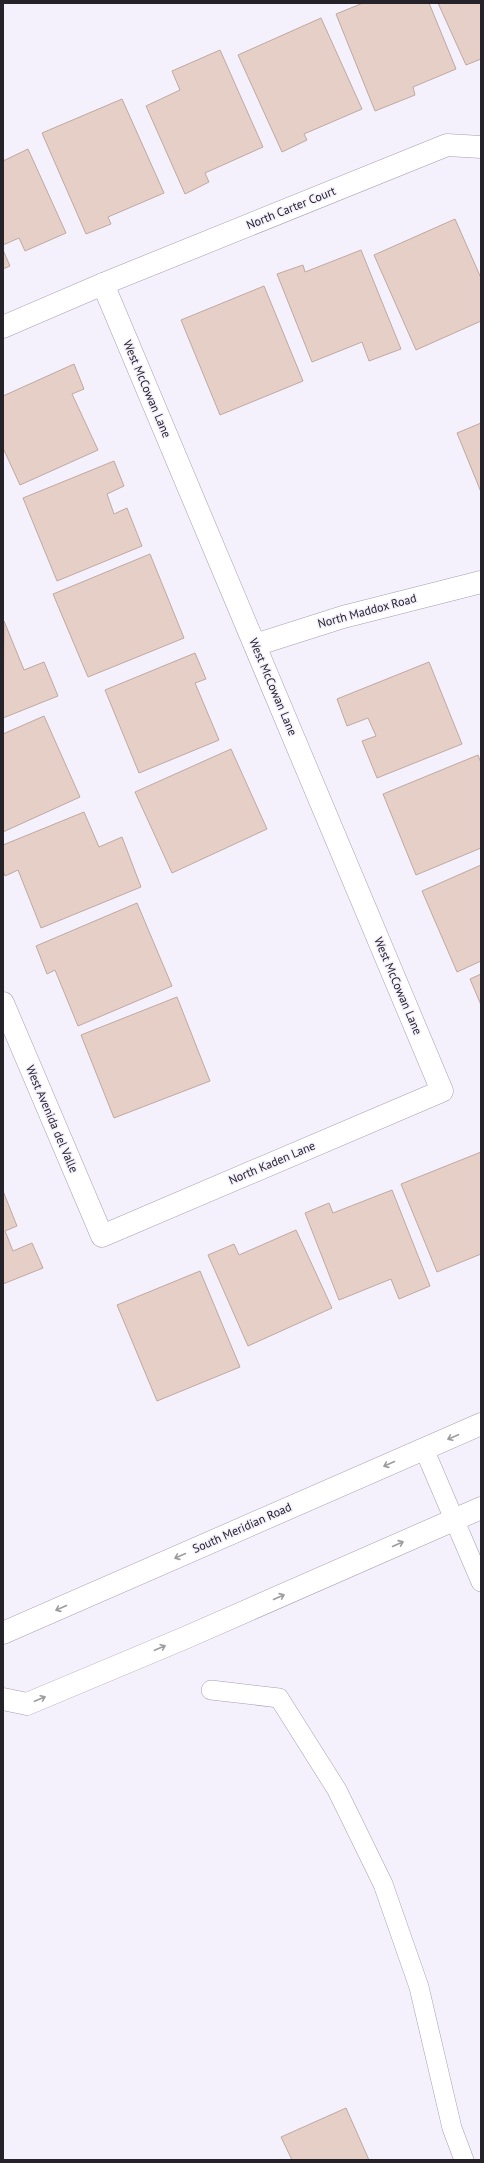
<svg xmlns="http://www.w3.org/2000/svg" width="484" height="2163" viewBox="0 0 484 2163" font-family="'PT Sans',sans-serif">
	<rect width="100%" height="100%" fill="#f4f0fc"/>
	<g fill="#e5cfc6" stroke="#bfa9a1">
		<polygon points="363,3 429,3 456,69 413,87 415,95 375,111 336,14"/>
		<polygon points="438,3 481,3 481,59 466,65"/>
		<polygon points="321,18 362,109 304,134 307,140 282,152 238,55"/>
		<polygon points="220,50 263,147 205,173 209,182 185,194 146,106 180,90 172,71"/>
		<polygon points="122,99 164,193 108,217 111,224 86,234 42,133"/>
		<polygon points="28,149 66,233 25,251 19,238 3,245 3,161"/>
		<polygon points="455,219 481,278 481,321 416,350 374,255"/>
		<polygon points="3,250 10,266 3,269"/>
		<polygon points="361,250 401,349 369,361 362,342 312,362 277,274 303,265 305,272"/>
		<polygon points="264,286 303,381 220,415 181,320"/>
		<polygon points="74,364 84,389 72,394 98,450 20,485 3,448 3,396"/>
		<polygon points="481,423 481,492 457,433"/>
		<polygon points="114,461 124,486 107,494 114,514 127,508 142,546 57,581 23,498"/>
		<polygon points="150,554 184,638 88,677 53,594"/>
		<polygon points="4,621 24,670 44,662 58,696 3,718"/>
		<polygon points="195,653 206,679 195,683 219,740 139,773 105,690"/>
		<polygon points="429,662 462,744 377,778 362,741 376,736 368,718 347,726 337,699"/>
		<polygon points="44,716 80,797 3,832 3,734"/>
		<polygon points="231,749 267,829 172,873 135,792"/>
		<polygon points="478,755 481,763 481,848 416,875 383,794"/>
		<polygon points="84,812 99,847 122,837 141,887 41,928 18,870 5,876 3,870 3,845"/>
		<polygon points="481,865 481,961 457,972 422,891"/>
		<polygon points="137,903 172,986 78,1026 55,970 47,974 36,946"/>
		<polygon points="481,974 481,1005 470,979"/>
		<polygon points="177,997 210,1081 114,1118 81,1035"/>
		<polygon points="481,1152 481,1254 437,1272 401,1184"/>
		<polygon points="392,1190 430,1286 399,1299 391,1279 339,1300 305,1213 329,1203 333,1213"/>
		<polygon points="3,1191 17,1226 5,1231 13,1251 32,1243 43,1268 3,1284"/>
		<polygon points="296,1230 332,1308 248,1346 208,1255 234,1244 239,1255"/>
		<polygon points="200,1271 240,1367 157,1401 117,1305"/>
		<polygon points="346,2108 369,2160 292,2160 281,2137"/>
	</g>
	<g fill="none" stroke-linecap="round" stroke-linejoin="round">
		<g stroke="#a69fb2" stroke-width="20">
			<g id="lane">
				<polyline points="424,1449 481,1582"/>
				<polyline points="211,1690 279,1698 337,1790 383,1884 419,1987 452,2128 464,2160"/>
			</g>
		</g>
		<g stroke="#a69fb2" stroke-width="23">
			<g id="street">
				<polyline points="3,327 103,284 447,145 481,147"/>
				<polyline points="255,645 343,617 481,582"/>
				<polyline points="3,1003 102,1236 442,1091 103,284"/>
			</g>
		</g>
		<g stroke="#a69fb2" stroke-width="23">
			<g id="secondary">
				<polyline points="3,1633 481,1424"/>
				<polyline points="3,1699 27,1704 187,1637 481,1508"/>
			</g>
		</g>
		<use href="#lane" stroke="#fff" stroke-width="19"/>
		<use href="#street" stroke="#fff" stroke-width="22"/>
		<use href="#secondary" stroke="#fff" stroke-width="22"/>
	</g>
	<defs><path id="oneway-shaft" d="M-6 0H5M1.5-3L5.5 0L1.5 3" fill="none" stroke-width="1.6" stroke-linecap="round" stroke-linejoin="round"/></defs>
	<g stroke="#9d9c9f">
		<use href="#oneway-shaft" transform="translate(453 1437) rotate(157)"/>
		<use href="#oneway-shaft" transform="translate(389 1464) rotate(156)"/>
		<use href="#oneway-shaft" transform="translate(398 1544) rotate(-24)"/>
		<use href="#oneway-shaft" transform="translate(180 1556) rotate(156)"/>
		<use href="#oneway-shaft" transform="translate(279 1597) rotate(-24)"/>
		<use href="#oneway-shaft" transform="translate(61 1608) rotate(156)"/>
		<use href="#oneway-shaft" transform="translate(160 1648) rotate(-23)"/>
		<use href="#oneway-shaft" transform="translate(40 1699) rotate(-23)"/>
	</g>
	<g text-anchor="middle" stroke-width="3" stroke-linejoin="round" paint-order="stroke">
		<g font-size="12" fill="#25222a" stroke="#f4f0fc">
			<text transform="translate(291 208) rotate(-22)" y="4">North Carter Court</text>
			<text transform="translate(147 389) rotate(67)" y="4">West McCowan Lane</text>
			<text transform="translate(367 611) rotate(-15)" y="4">North Maddox Road</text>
			<text transform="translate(273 687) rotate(67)" y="4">West McCowan Lane</text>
			<text transform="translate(398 986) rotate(67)" y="4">West McCowan Lane</text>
			<text transform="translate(52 1119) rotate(67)" y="4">West Avenida del Valle</text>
			<text transform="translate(272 1163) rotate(-23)" y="4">North Kaden Lane</text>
			<text transform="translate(242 1528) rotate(-24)" y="4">South Meridian Road</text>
		</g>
	</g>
	<rect width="484" height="2163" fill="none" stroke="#25222a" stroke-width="8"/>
</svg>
